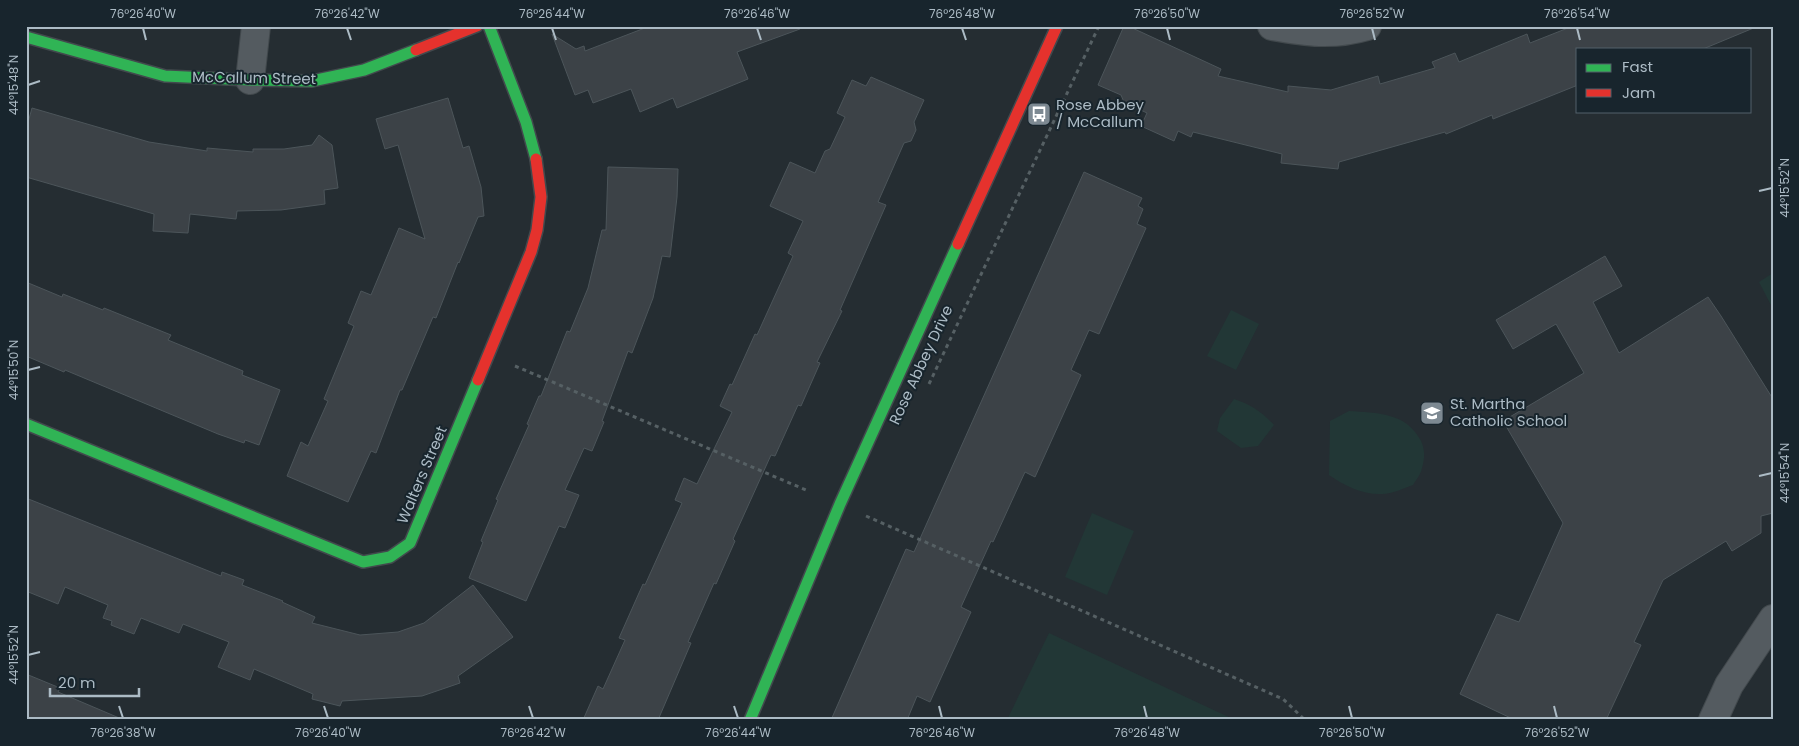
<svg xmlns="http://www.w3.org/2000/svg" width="1799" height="746" viewBox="0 0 1799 746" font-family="Poppins,sans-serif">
	<rect width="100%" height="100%" fill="#252d32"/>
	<g fill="#223736">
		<polygon points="1773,273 1773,309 1759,282"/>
		<polygon points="1231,310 1259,324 1236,370 1207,356"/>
		<path d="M1234,399C1250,404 1262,412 1274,425L1258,446L1241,448L1217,431L1220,418Z"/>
		<path d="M1349,411C1377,413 1406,412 1421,441C1425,450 1425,458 1422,468C1421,474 1416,480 1413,485C1404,488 1392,494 1382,494C1363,495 1345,486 1329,475L1330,421Z"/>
		<polygon points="1092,513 1134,531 1107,595 1065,577"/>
		<polygon points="1049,633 1235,720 1007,720"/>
	</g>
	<g fill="#3c4247" stroke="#4c555a">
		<polygon points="650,26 799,26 800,29 737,52 748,79 677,108 673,98 640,112 631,89 593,103 588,90 575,95 552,34 576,49 584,46 585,51"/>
		<polygon points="1124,26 1128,26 1221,69 1218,76 1288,92 1288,86 1331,90 1378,76 1380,84 1435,68 1432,62 1455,53 1459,62 1527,34 1530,43 1573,26 1756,27 1703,49 1578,49 1578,85 1493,119 1492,115 1446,134 1445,132 1339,162 1338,169 1281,163 1282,154 1193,132 1191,137 1178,131 1174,141 1141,126 1147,113 1124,102 1121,95 1098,85"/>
		<polygon points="871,77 924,100 914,122 916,130 911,141 904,143 878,202 886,205 840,310 842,311 817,362 820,363 801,406 798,405 775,456 771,455 733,539 735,541 716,584 714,583 688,642 691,643 658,720 583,720 598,686 603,689 625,640 619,638 643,584 645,585 682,503 675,500 684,478 697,484 732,412 720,406 730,384 732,385 755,334 757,335 793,256 788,253 803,221 770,206 790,162 815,173 825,151 830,149 845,117 837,113 852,80 866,86"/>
		<polygon points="448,98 463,148 469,146 481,187 484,216 478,217 459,263 458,262 436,318 433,317 402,390 400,390 376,453 371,451 348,502 287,476 301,442 308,446 328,401 324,399 354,326 348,323 361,291 371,295 399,228 425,239 398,145 385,149 376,119"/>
		<polygon points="32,108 149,142 207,151 207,148 253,152 253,149 284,149 312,145 319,135 332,145 338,188 324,190 325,204 281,210 237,211 236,219 190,214 188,233 153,231 154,214 26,177 26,130"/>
		<polygon points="608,167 678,169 677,197 670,257 662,256 653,298 632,353 628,351 602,421 604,422 592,451 584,448 565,490 579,495 565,528 559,526 526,601 469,578 483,542 481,541 498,500 496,499 529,425 527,424 539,396 541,396 567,331 570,332 588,288 602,230 606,230"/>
		<polygon points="1084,172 1142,198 1138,206 1143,209 1137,224 1146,228 1099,334 1089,330 1071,370 1081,375 1035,477 1025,472 993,542 991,541 961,607 971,612 930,702 917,696 907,720 831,720 906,549 914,552"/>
		<polygon points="1605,256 1622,286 1593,302 1619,353 1708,297 1721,316 1773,399 1773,513 1761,516 1761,533 1732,551 1726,541 1663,580 1634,642 1641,645 1606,720 1515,720 1460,694 1497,614 1519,622 1563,523 1503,421 1584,373 1556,324 1513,349 1496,320"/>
		<polygon points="26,282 62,297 63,294 103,310 104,308 171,335 168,340 243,371 242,375 280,390 259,445 245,440 244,443 218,434 65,370 64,372 26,356"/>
		<polygon points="26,498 221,576 222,572 244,580 242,585 283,601 282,602 315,617 312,623 360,635 398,632 424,623 473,585 513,637 458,676 460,683 422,696 342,701 340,706 312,699 313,694 254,669 250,680 218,667 229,642 183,624 179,633 141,618 134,634 111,625 112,621 103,618 108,605 65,587 58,604 26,591"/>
		<polygon points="26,674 60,688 58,692 124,720 26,720"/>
	</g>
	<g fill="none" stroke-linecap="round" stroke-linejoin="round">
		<g stroke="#42494d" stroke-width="30">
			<g id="street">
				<path d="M1272,26C1306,32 1333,36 1367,26"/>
				<polyline points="250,80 256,26"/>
				<polyline points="1713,720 1729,685 1773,619"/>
			</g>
		</g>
		<g stroke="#42494d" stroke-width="14">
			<g id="fast">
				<polyline points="489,26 526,122 536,159"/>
				<polyline points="26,37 165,76 250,80 312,81 364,70 416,50"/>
				<polyline points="26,424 363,562 390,557 410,543 478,380"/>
				<polyline points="750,720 840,504 958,244"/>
			</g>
		</g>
		<g stroke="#42494d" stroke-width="14">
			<g id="jam">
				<polyline points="416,50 477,26"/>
				<polyline points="958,244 1057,26"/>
				<polyline points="478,380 531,252 537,230 541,197 536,159"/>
			</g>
		</g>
		<g stroke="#566064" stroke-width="3" stroke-dasharray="4 4" stroke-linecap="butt">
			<polyline points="515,366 806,490"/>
			<polyline points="929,384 1099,26"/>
			<polyline points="866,516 1283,699 1305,720"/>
		</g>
		<use href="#street" stroke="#545b60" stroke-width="28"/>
		<use href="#fast" stroke="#30b455" stroke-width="11"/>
		<use href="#jam" stroke="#e5322d" stroke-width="11"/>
	</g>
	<path fill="none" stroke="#acbbc5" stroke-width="2" d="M143,28L146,40M347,28L351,40M552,28L556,40M757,28L761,40M962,28L966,40M1167,28L1170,40M1372,28L1375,40M1577,28L1580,40M28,85L40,81M1759,191L1772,188M28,370L40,367M1759,476L1772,473M28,655L40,652M119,706L123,718M324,706L328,718M529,706L533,718M734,706L738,718M939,706L942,718M1144,706L1147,718M1349,706L1352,718M1554,706L1557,718"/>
	<defs>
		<g id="bus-square" transform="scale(1.25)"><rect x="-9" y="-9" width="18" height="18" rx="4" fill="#7d8992" stroke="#18252d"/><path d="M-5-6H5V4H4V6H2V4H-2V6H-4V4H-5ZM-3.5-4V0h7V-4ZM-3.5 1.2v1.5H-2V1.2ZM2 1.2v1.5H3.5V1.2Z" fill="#fff"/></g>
		<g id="school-square" transform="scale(1.25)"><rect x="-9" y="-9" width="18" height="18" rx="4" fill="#7d8992" stroke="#18252d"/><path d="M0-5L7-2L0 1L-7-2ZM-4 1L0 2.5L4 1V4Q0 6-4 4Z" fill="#fff"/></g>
	</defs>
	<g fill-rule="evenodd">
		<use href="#bus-square" x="1039" y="114"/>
		<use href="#school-square" x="1432" y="413"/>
	</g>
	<g text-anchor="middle" stroke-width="4" stroke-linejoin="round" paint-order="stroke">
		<g font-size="15" fill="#acbbc5" stroke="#18252d">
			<text transform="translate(254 78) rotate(1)" y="5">McCallum Street</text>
			<text transform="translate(921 365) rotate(-65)" y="5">Rose Abbey Drive</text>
			<text transform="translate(422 475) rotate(-67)" y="5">Walters Street</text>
		</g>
		<g font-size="15" fill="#acbbc5" stroke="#18252d" text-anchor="start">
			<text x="1056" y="110">Rose Abbey<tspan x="1056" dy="17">/ McCallum</tspan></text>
			<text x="1450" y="409">St. Martha<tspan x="1450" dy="17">Catholic School</tspan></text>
		</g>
	</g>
	<rect width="1799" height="746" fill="none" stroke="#18252d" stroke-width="55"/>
	<rect x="1576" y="48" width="175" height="65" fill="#18252d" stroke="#53616a"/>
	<rect x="1586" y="64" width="25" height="8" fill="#30b455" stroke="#53616a"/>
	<text x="1622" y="72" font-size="15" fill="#acbbc5">Fast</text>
	<rect x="1586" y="89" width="25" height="8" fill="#e5322d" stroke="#53616a"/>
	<text x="1622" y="98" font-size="15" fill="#acbbc5">Jam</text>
	<path d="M50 688v8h89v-8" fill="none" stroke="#acbbc5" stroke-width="2.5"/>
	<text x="58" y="688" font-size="15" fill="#acbbc5" stroke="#18252d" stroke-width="4" paint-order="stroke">20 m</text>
	<rect x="28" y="28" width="1744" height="690" fill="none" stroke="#acbbc5" stroke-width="2"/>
	<g font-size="12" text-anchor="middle" fill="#acbbc5">
		<text x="143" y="18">76°26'40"W</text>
		<text x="347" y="18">76°26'42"W</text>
		<text x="552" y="18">76°26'44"W</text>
		<text x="757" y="18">76°26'46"W</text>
		<text x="962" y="18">76°26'48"W</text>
		<text x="1167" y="18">76°26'50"W</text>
		<text x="1372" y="18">76°26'52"W</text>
		<text x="1577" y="18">76°26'54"W</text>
		<text transform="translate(14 85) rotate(-90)" y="4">44°15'48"N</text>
		<text transform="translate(1785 188) rotate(-90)" y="4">44°15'52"N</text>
		<text transform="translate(14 370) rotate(-90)" y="4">44°15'50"N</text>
		<text transform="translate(1785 473) rotate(-90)" y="4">44°15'54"N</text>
		<text transform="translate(14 655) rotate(-90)" y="4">44°15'52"N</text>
		<text x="123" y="737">76°26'38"W</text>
		<text x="328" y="737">76°26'40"W</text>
		<text x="533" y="737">76°26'42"W</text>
		<text x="738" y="737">76°26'44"W</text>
		<text x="942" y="737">76°26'46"W</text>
		<text x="1147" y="737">76°26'48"W</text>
		<text x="1352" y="737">76°26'50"W</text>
		<text x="1557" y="737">76°26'52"W</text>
	</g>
</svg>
